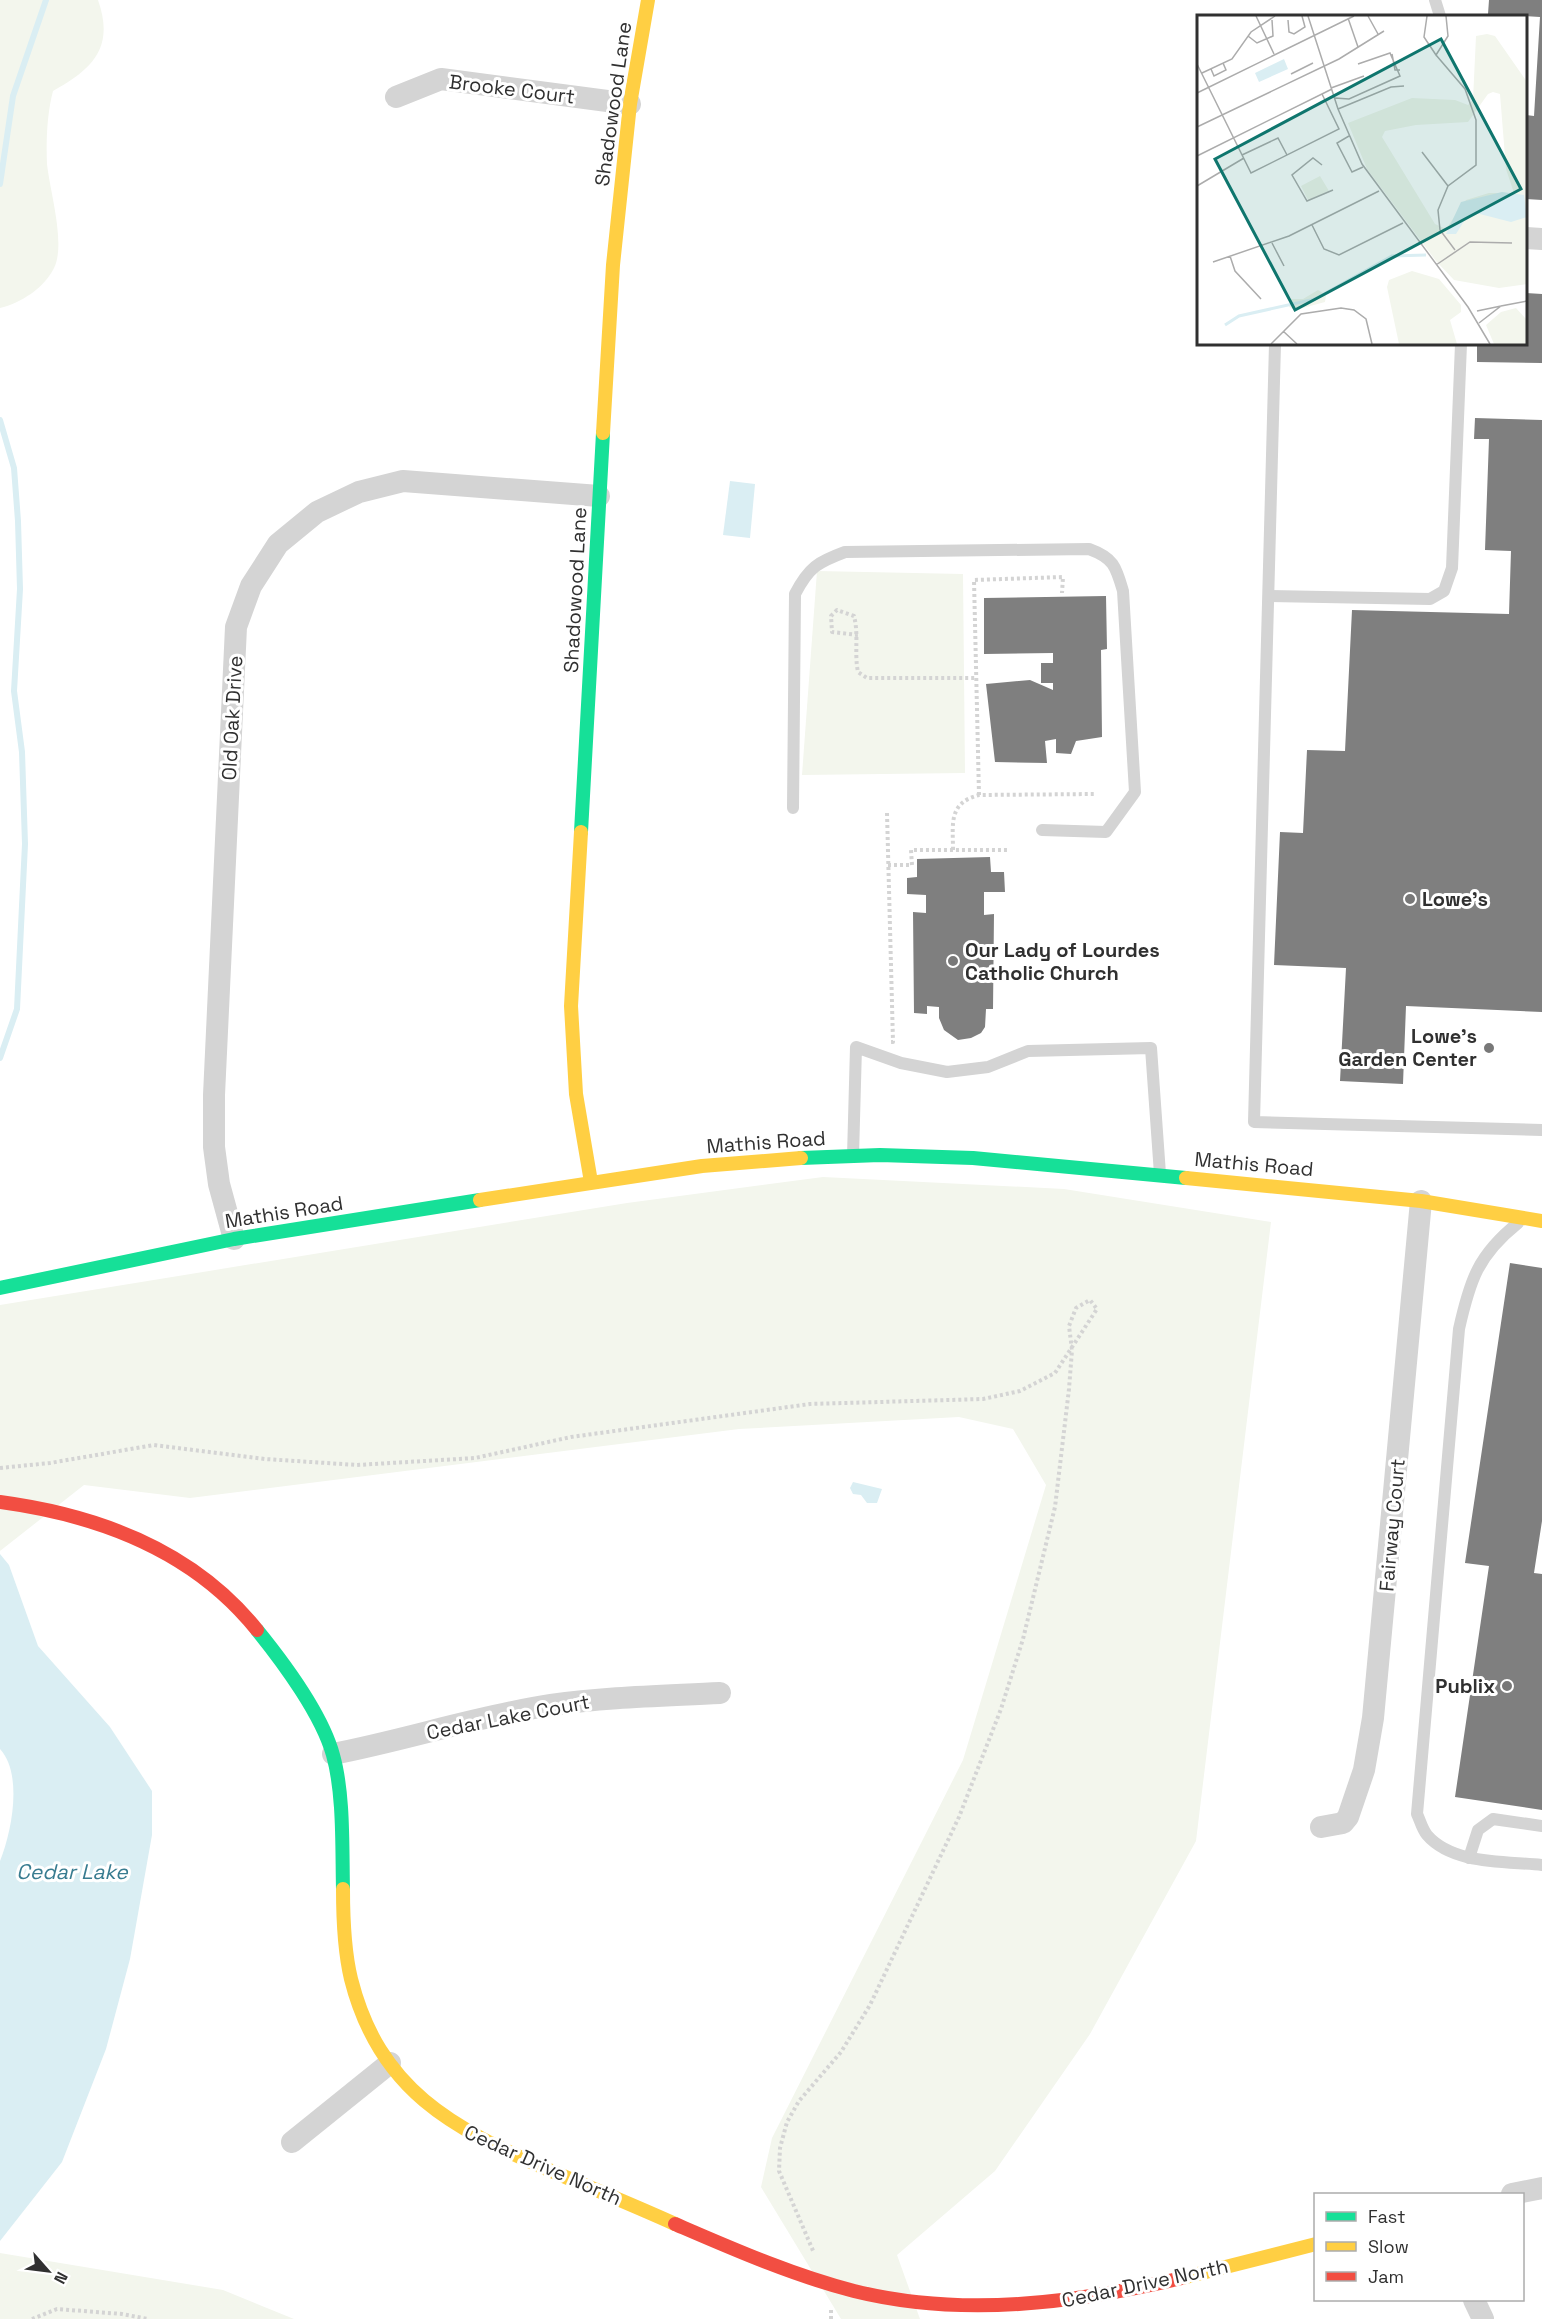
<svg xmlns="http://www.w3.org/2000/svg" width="1542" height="2319" viewBox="0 0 1542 2319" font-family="'Space Grotesk',sans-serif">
	<rect width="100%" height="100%" fill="#fff"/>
	<g fill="#f3f6ed">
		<path d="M0,0H98C115,48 92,69 53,91C47,114 46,140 47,164C50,192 66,244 54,268C44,288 21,303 0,308Z"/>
		<polygon points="817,571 963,574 965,773 802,775"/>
		<polygon points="823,1177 1064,1189 1271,1222 1196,1841 1090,2034 995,2171 897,2255 920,2319 841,2319 761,2187 772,2138 963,1760 1046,1485 1013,1429 959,1417 739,1429 190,1498 84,1485 0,1551 0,1305 627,1203"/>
		<polygon points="0,2253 223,2290 294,2319 0,2319"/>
	</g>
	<g fill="#daeef3">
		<polygon points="730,481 755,484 750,538 723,535"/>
		<polygon points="853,1482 882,1489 877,1503 867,1503 861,1495 853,1494 850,1488"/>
		<path d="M0,1554L9,1565L38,1646L110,1727L152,1791V1835L130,1959L106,2049L62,2162L0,2241V1861C12,1831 23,1774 0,1749Z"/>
	</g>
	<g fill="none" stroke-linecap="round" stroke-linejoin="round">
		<g stroke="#daeef3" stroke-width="6">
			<polyline points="0,184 13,96 46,0"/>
			<polyline points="0,420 14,468 18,521 20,589 14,691 22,752 25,844 17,1009 0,1058"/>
		</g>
	</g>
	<g fill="#7f7f7f">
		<polygon points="1489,0 1542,0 1542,200 1526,199 1526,115 1534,116 1540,17 1488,14"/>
		<polygon points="1526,293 1542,294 1542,363 1477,362 1477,344 1526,344"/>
		<polygon points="1475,418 1542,420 1542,1012 1406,1006 1403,1084 1340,1081 1346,968 1274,965 1280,832 1303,833 1307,750 1345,751 1352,610 1509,614 1511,551 1485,550 1489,439 1474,439"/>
		<polygon points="1106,596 1107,649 1101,650 1102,737 1076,741 1071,754 1056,753 1056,739 1045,741 1047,763 995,762 986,684 1030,680 1053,690 1053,683 1041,683 1041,663 1053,663 1053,653 984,654 984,598"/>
		<polygon points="990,857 991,872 1004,872 1005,892 984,892 984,915 994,914 993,1009 986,1009 985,1027 981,1033 971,1038 958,1040 944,1030 939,1018 939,1007 927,1006 927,1014 914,1013 913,912 926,913 926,895 907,894 907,878 917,877 917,859"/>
		<polygon points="1510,1263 1542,1268 1542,1521 1534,1573 1542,1574 1542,1810 1455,1797 1489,1566 1465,1563"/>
	</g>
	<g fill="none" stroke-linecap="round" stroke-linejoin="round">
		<g stroke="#d4d4d4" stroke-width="4" stroke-dasharray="3 3" stroke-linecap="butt">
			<path d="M858,635L832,632L831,616L837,610L854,616C859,635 854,653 858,672L867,678H976"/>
			<polyline points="979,795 974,580 1063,577 1062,593"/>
			<polyline points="887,813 893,1042 889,1042"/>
			<path d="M953,850C953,824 948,803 979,795L1096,794"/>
			<polyline points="888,865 912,865 911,850 1007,850"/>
			<polyline points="0,1468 50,1463 154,1445 265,1459 357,1465 475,1458 571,1437 810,1404 983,1399 1020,1391 1055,1373 1097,1309 1090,1300 1076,1308 1069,1326 1072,1350 1069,1389 1055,1507 1023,1639 1001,1709 959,1817 870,2005 841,2052 799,2101 787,2122 780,2148 779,2171 814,2253"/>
			<polyline points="32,2319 57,2309 122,2314 148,2319"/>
			<polyline points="831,2319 831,2309"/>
		</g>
		<g stroke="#d4d4d4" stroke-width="12">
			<polyline points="1435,0 1440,16"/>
			<polyline points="1275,344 1254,1122 1542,1130"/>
			<polyline points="1269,596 1430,599 1444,591 1452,568 1461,344"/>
			<path d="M793,808L795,594C809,567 818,562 845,552L1089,549C1114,558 1116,567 1123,591L1135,792L1106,832L1042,830"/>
			<polyline points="853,1156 856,1047 901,1063 947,1072 988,1067 1028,1051 1151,1048 1160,1174"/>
			<path d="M1518,1223C1478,1255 1470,1280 1459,1329L1417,1814C1420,1820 1422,1829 1427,1835C1453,1865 1506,1861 1542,1865"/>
			<polyline points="1469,1858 1478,1830 1493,1819 1542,1826"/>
		</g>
		<g stroke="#d4d4d4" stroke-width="22">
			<polyline points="396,97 441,79 630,104"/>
			<polyline points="1526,238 1542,239"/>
			<polyline points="234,1239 219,1184 214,1147 214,1095 236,627 251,586 278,544 317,512 359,492 403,481 599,496"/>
			<path d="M333,1754C406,1740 478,1716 551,1705C607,1697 664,1696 720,1693"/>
			<polyline points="1321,1827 1343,1823 1348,1817 1364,1770 1373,1718 1421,1201"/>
			<polyline points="292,2142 390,2063"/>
			<polyline points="1512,2194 1542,2188"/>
			<polyline points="1474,2300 1483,2319"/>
		</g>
		<g stroke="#16e098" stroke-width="14">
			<polyline points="581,832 603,433"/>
			<polyline points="801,1158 880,1155 973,1158 1186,1178"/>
			<polyline points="0,1288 234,1239 480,1200"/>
			<path d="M257,1630C283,1662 322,1715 333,1755C344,1794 342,1848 343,1889"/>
		</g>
		<g stroke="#ffcf43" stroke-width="14">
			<polyline points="603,433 613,265 630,104 648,0"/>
			<polyline points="581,832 571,1006 576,1094 591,1182"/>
			<polyline points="1186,1178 1421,1201 1542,1221"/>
			<polyline points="480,1200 702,1166 801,1158"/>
			<path d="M343,1889C343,1919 344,1950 351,1979C379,2090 452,2128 549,2170C591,2188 633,2205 675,2224"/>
			<polyline points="1182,2278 1316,2244"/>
		</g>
		<g stroke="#f24e42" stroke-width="14">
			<path d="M0,1502C97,1515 193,1550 257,1630"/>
			<path d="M675,2224C733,2249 792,2275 854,2291C963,2318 1075,2303 1182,2278"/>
		</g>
	</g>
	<g fill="#787878" stroke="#fff" stroke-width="2">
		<circle cx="1410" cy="899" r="6"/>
		<circle cx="953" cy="961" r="6"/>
		<circle cx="1489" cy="1048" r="6"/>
		<circle cx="1507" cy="1686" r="6"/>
	</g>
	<g text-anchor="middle" stroke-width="6" stroke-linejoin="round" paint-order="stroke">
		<g font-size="20" fill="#303030" stroke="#fff">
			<text transform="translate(512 89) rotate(7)" y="7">Brooke Court</text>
			<text transform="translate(613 104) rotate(-82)" y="7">Shadowood Lane</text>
			<text transform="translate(575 590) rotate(-87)" y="7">Shadowood Lane</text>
			<text transform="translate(232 718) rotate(-87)" y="7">Old Oak Drive</text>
			<text transform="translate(766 1142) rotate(-4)" y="7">Mathis Road</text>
			<text transform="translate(1254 1164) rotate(5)" y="7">Mathis Road</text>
			<text transform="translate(284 1212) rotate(-9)" y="7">Mathis Road</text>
			<text transform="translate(1392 1525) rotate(-85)" y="7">Fairway Court</text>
			<text transform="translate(508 1717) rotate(-11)" y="7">Cedar Lake Court</text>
			<text transform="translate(543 2165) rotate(24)" y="7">Cedar Drive North</text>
			<text transform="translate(1145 2283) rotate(-12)" y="7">Cedar Drive North</text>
		</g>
		<g font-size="20" font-weight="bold" fill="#303030" stroke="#fff" text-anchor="start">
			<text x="1422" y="906">Lowe's</text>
			<text x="965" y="957">Our Lady of Lourdes<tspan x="965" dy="23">Catholic Church</tspan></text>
			<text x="1477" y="1043" text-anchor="end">Lowe's<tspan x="1477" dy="23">Garden Center</tspan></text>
			<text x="1495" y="1693" text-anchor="end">Publix</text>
		</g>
		<g font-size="21" font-style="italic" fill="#387c90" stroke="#fff">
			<text x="72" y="1879">Cedar Lake</text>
		</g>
	</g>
	<g transform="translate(1197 15)">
		<rect width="330" height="330" fill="#fff"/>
		<path d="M290,19L298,21L330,67V269L302,273L257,265L239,246L170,154L151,108L215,83L258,85L271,90L276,85L279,21ZM296,77L303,79L309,154L317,178H292L269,185L249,214L238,209L185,122L188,116L219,110L271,107L291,79ZM123,161L132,176L111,185L104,171ZM215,256L242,264L264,290V297L253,305L260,329H202L190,272L192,265ZM121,275L129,280L128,287L98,295L92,292L94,284H106ZM319,293L330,305V329H297L289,310L304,297Z" fill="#f3f6ed" fill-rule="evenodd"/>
		<path d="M87,44L91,54L62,67L58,58ZM305,177L327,180L330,202L314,207L279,198L269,203L259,219H249L264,187Z" fill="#daeef3"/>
		<path fill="none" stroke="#daeef3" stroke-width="3" d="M28,310L42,301L118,284L195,241L229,240"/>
		<path fill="none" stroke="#acacac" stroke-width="1.5" d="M59,1L77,39M111,1L141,94L165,149L271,292L293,329M171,1L181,19M230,1L227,22L239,40L251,21L249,1M151,3L161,32M91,5L92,17L97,19L108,12L105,1M51,21L60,28L76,21L75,5M195,39L198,55H203M239,40L268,74L279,105V150L251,171L241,195L243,215L258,235M0,49L54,158L142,114L125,79M14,54L17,61L29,55L26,48M5,58L35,44L54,17L78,1M94,59L116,48M134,73L167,61M0,78L157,1M138,83L152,84L203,61L193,38L161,49M141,94L194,72L207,71M0,112L142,44L187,16M152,121L140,128L155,157L166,152M225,137L251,171M45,140L81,123L90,140M0,141L135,74M125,150L116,143L95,160L110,186L136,175M0,171L47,143M115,210L127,234L142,240L206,208M75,228L87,251M33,241L38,256L64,284M16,247L92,221L182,176M239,250L273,227L315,228M280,296L304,291M282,308L304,291L330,286M86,316L100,329M74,329L104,299L144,293L157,295L169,304L175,329"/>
		<path fill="#0f766e" fill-opacity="0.15" stroke="#0f766e" stroke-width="3" d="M244,24L324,174L98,295L18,144Z"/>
		<rect width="330" height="330" fill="none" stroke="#303030" stroke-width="3"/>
	</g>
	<rect x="1314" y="2193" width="210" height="108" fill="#ffffff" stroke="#acacac" stroke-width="1.5"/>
	<rect x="1326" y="2212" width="30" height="9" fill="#16e098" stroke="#acacac" stroke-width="1.5"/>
	<text x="1368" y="2223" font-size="18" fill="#303030">Fast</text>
	<rect x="1326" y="2242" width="30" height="9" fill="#ffcf43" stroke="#acacac" stroke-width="1.5"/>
	<text x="1368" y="2253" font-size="18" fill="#303030">Slow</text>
	<rect x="1326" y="2272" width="30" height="9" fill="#f24e42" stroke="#acacac" stroke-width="1.5"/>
	<text x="1368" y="2283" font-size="18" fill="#303030">Jam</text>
	<g transform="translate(48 2271) rotate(118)" stroke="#ffffff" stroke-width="4.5" paint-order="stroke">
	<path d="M0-4.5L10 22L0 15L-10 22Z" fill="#303030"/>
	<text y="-9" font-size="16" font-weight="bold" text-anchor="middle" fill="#303030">N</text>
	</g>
</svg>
